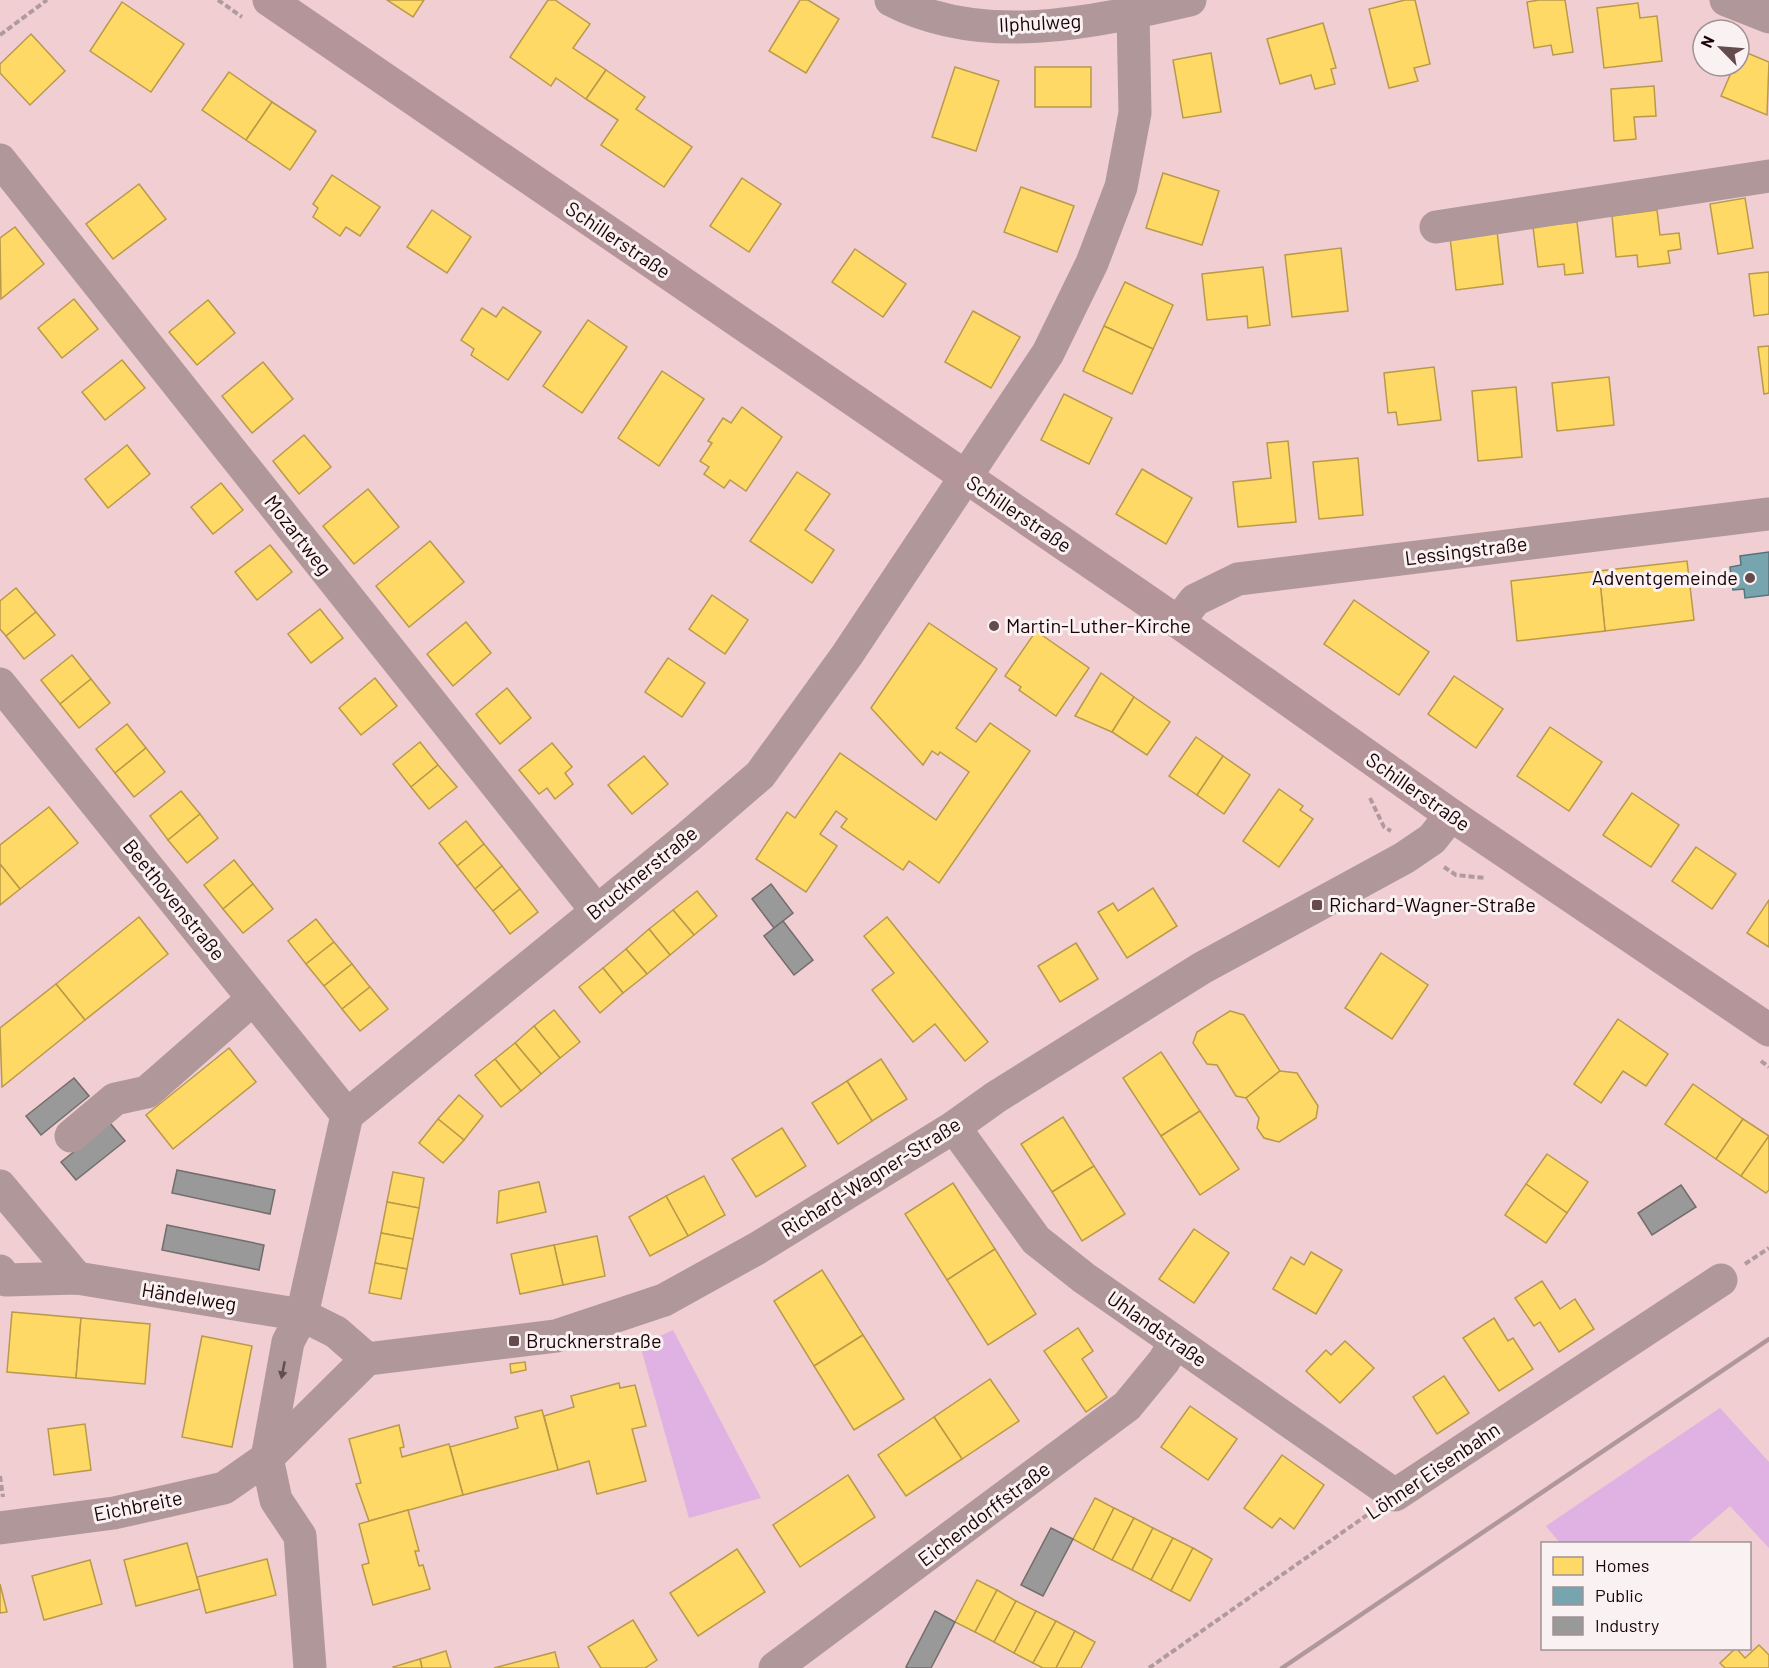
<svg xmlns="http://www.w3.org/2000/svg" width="1769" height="1668" viewBox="0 0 1769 1668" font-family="Barlow,sans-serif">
	<rect width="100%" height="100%" fill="#f0ced1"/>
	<g fill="#e0b1e3">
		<polygon points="673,1330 761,1498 689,1518 640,1345"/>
		<polygon points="1720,1408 1769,1462 1769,1548 1730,1506 1687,1543 1560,1543 1546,1526"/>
	</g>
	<g fill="#ffd966" stroke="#ba994a" stroke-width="1.5">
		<polygon points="387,0 424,0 413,17"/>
		<polygon points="548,0 555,0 590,24 573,48 606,70 586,99 556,78 551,86 510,57"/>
		<polygon points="800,0 808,0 839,19 806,73 769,51"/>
		<polygon points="1405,0 1415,0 1430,64 1414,68 1418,81 1389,88 1369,9"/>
		<polygon points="1539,0 1565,0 1573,52 1553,55 1551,45 1534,48 1527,2"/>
		<polygon points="122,2 184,44 151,92 90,51"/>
		<polygon points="1638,3 1640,18 1657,16 1662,61 1604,68 1597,8"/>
		<polygon points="1323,23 1336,68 1331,69 1335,84 1315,89 1311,75 1280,84 1267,39"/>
		<polygon points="31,34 65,71 30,105 0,73 0,64"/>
		<polygon points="1740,50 1769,62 1767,115 1721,96 1734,66 1739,66"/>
		<polygon points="1211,53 1221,112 1183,118 1173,60"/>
		<polygon points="955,67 999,81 976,151 932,137"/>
		<rect x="1035" y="67" width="56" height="40"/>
		<polygon points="606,70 645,97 636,109 692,147 664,187 601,145 618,120 586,99"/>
		<polygon points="229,72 272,102 246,140 202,110"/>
		<polygon points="1654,86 1656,116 1634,117 1636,139 1614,141 1611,89"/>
		<polygon points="272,102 316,131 290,170 246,140"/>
		<polygon points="1163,173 1219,191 1202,245 1146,228"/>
		<polygon points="332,175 380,207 360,236 346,227 340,236 313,217 318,208 313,204"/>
		<polygon points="742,178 781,204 749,252 710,226"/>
		<polygon points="139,184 166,219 113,259 86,224"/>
		<polygon points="1021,187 1074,206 1057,252 1004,232"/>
		<polygon points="1745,198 1753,248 1718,254 1710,204"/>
		<polygon points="432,210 471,237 447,273 407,247"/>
		<polygon points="1657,210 1660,235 1679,233 1681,249 1668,251 1670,263 1638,267 1637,255 1616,257 1612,216"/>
		<polygon points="1577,222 1583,273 1565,275 1564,264 1538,267 1533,227"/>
		<polygon points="15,227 44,264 1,299 0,238"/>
		<polygon points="1497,231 1503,284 1456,290 1450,237"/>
		<polygon points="1341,248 1348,311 1292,317 1285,255"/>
		<polygon points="855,249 906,284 883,317 832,282"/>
		<polygon points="1263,267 1270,325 1248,328 1247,316 1207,320 1202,274"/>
		<polygon points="1769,272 1769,314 1754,316 1749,274"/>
		<polygon points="1125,282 1173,305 1153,349 1104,326"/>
		<polygon points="74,299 98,329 62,358 38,328"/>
		<polygon points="208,300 235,333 197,365 169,332"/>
		<polygon points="503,307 541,332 508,380 471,355 474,349 461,340 482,308 496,317"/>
		<polygon points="973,311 1020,337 991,388 945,362"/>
		<polygon points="588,320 627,347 582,413 543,386"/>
		<polygon points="1104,326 1153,349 1132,394 1083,371"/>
		<polygon points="1769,346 1769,393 1764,394 1758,347"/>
		<polygon points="122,360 145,388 105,420 82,392"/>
		<polygon points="263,362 293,399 252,433 222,396"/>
		<polygon points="1434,367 1441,420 1398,425 1396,412 1388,413 1384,373"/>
		<polygon points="662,371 704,399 659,466 618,438"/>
		<polygon points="1609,377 1614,425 1557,431 1552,383"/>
		<polygon points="1516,387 1522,457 1478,461 1472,391"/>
		<polygon points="1064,394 1112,418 1089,464 1041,440"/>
		<polygon points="742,407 782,437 746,491 730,480 724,488 704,474 709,467 700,461 712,443 708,441 723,418 731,423"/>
		<polygon points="304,435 331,467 299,494 273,461"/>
		<polygon points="1288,441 1296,522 1238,527 1233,482 1271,478 1267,443"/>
		<polygon points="127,445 150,474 108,508 85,479"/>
		<polygon points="1358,458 1363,515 1319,519 1313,462"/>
		<polygon points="1142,469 1192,498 1166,544 1116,514"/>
		<polygon points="797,472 830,494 805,530 834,550 812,583 750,541"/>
		<polygon points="221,483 243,510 213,534 191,507"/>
		<polygon points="368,489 399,527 354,564 323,526"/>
		<polygon points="430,541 464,582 409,627 376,586"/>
		<polygon points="270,545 292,572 257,600 235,572"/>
		<polygon points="1687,561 1694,620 1605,631 1599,571"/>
		<polygon points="1599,571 1605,631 1517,641 1511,581"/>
		<polygon points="16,588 36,612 6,636 0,629 0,601"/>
		<polygon points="712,595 748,620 725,654 689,629"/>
		<polygon points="1354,600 1429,652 1399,695 1324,644"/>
		<polygon points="320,609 343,638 311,663 288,634"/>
		<polygon points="36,612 55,635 24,659 6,636"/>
		<polygon points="466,622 491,653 453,686 427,654"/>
		<polygon points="929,623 997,669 956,728 976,742 990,723 1030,751 939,883 909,861 903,870 841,827 847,819 836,811 820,834 837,846 806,892 756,859 787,812 795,818 840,753 936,820 969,772 940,752 938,755 932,751 923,765 871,708"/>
		<polygon points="1036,631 1089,668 1056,716 1019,690 1021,687 1005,676"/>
		<polygon points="72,655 91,679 60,704 41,680"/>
		<polygon points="668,658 705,683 682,717 645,692"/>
		<polygon points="1101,673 1134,697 1112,732 1075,716"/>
		<polygon points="1454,676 1503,709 1476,748 1428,714"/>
		<polygon points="375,678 397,706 361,735 339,708"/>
		<polygon points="91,679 110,703 79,728 60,704"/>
		<polygon points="507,688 531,718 500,744 476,714"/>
		<polygon points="1134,697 1170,722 1147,755 1112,732"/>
		<polygon points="127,724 146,748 115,773 96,749"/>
		<polygon points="1550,727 1602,762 1569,811 1517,776"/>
		<polygon points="1196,737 1223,756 1197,795 1169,776"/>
		<polygon points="420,742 438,765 411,787 393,764"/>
		<polygon points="552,743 572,767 565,773 573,784 555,799 547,788 539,794 519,770"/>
		<polygon points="146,748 165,772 134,797 115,773"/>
		<polygon points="644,756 668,784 632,814 608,785"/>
		<polygon points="1223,756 1250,775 1224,814 1197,795"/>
		<polygon points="438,765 457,787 429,809 411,787"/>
		<polygon points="1279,789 1303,806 1300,810 1313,819 1279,867 1243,841"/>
		<polygon points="181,791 200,814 168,840 150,816"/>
		<polygon points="1632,793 1679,825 1651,867 1603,835"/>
		<polygon points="49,807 78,843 20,889 0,864 0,845"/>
		<polygon points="200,814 218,838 187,863 168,840"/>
		<polygon points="466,821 484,844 457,866 439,843"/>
		<polygon points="484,844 502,866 475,889 457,866"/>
		<polygon points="1696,847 1736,874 1712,909 1672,881"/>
		<polygon points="234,860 253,884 223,909 204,885"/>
		<polygon points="0,864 20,889 0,905"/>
		<polygon points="502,866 520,889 493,911 475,889"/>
		<polygon points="253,884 273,909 243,933 223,909"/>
		<polygon points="1153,888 1177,926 1127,958 1098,912 1113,903 1118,911"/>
		<polygon points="520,889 538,912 510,934 493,911"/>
		<polygon points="697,891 717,916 694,935 673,910"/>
		<polygon points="1769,900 1769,947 1747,933"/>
		<polygon points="673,910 694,935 670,955 649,929"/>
		<polygon points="139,917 168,954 85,1020 56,984"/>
		<polygon points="887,917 988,1042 965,1061 935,1024 913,1042 872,990 894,973 864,936"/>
		<polygon points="316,919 334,942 306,964 288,941"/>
		<polygon points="649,929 670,955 647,974 626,949"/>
		<polygon points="334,942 352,964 324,986 306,964"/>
		<polygon points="1076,943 1098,979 1060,1002 1038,966"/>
		<polygon points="626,949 647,974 623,993 603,968"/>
		<polygon points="1381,953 1428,985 1392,1039 1345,1008"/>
		<polygon points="352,964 370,987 342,1009 324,986"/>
		<polygon points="603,968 623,993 600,1013 579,987"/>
		<polygon points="56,984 85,1020 2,1087 0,1028"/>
		<polygon points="370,987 388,1009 360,1031 342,1009"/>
		<polygon points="554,1010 580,1042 560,1058 534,1026"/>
		<polygon points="1230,1011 1244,1015 1280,1071 1246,1098 1236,1096 1217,1065 1207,1064 1193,1043 1197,1032"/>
		<polygon points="1618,1019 1668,1054 1646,1086 1623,1071 1601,1103 1574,1084"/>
		<polygon points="534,1026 560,1058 541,1074 515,1043"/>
		<polygon points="515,1043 541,1074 521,1091 495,1059"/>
		<polygon points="229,1048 256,1082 173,1149 146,1115"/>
		<polygon points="1161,1052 1200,1111 1161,1136 1123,1078"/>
		<polygon points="495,1059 521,1091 501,1107 475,1075"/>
		<polygon points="881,1059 907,1099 872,1121 847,1081"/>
		<polygon points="1280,1071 1297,1073 1318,1106 1316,1118 1279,1142 1264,1138 1257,1128 1259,1118 1246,1098"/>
		<polygon points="847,1081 872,1121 838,1144 812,1103"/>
		<polygon points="1693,1084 1743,1119 1716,1159 1665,1124"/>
		<polygon points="459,1095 483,1116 464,1140 438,1119"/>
		<polygon points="1200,1111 1239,1169 1200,1195 1161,1136"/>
		<polygon points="1063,1117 1094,1166 1052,1192 1021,1144"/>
		<polygon points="438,1119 464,1140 443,1163 419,1143"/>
		<polygon points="1743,1119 1769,1136 1741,1176 1716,1159"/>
		<polygon points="782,1128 806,1166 756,1197 732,1159"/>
		<polygon points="1769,1136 1769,1190 1766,1193 1741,1176"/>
		<polygon points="1547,1154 1588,1182 1567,1213 1526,1184"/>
		<polygon points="1094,1166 1125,1214 1082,1241 1052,1192"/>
		<polygon points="393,1172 424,1178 419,1208 387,1202"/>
		<polygon points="704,1176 725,1215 688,1236 666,1196"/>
		<polygon points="539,1182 546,1212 497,1223 499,1191"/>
		<polygon points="953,1183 995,1249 947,1280 905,1214"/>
		<polygon points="1526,1184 1567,1213 1546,1243 1505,1215"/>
		<polygon points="666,1196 688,1236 650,1256 629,1217"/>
		<polygon points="387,1202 419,1208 413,1239 381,1233"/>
		<polygon points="1194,1229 1229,1253 1194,1303 1159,1279"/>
		<polygon points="381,1233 413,1239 407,1269 375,1263"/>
		<polygon points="597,1236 605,1276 563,1285 554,1245"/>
		<polygon points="554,1245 563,1285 520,1294 511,1254"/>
		<polygon points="995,1249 1036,1314 988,1345 947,1280"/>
		<polygon points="1311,1252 1342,1270 1316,1314 1273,1289 1291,1257 1304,1265"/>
		<polygon points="375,1263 407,1269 401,1299 369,1293"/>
		<polygon points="822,1270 863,1335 814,1366 774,1301"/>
		<polygon points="1542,1281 1560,1309 1575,1299 1594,1329 1559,1352 1540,1322 1534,1326 1515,1298"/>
		<polygon points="12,1312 81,1318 76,1378 7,1372"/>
		<polygon points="81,1318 150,1324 145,1384 76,1378"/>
		<polygon points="1494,1318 1508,1341 1513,1338 1533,1369 1499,1391 1463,1338"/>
		<polygon points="1078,1328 1093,1351 1082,1359 1107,1397 1086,1412 1044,1351"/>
		<polygon points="863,1335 904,1399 854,1430 814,1366"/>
		<polygon points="202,1336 252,1346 232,1447 182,1437"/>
		<polygon points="1345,1341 1374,1368 1340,1403 1306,1371 1326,1350 1331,1355"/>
		<polygon points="525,1362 526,1370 511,1373 510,1364"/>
		<polygon points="1444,1376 1469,1413 1437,1434 1413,1397"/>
		<polygon points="990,1379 1019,1421 962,1459 934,1417"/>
		<polygon points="619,1383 620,1388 635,1385 646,1426 632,1429 646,1481 597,1494 589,1461 558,1470 544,1416 574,1407 571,1396"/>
		<polygon points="1190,1406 1237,1439 1208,1480 1161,1447"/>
		<polygon points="542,1410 558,1470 463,1495 450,1447 518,1428 515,1417"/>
		<polygon points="934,1417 962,1459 906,1496 878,1455"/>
		<polygon points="85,1424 91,1470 54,1475 48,1429"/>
		<polygon points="399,1425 404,1447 400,1448 402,1457 449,1444 463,1495 369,1521 356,1484 361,1483 349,1439"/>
		<polygon points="1282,1455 1324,1485 1294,1529 1280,1518 1272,1528 1244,1508"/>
		<polygon points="848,1475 875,1517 800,1567 773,1525"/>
		<polygon points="1095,1498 1114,1508 1093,1550 1073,1539"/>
		<polygon points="1114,1508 1134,1518 1112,1560 1093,1550"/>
		<polygon points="408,1510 419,1551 415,1551 419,1566 423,1565 430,1589 373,1605 362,1565 369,1563 359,1524"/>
		<polygon points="1134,1518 1153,1528 1132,1570 1112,1560"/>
		<polygon points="1153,1528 1173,1538 1151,1580 1132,1570"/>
		<polygon points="1173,1538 1193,1548 1171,1591 1151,1580"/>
		<polygon points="187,1543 200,1589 136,1606 124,1560"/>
		<polygon points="1193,1548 1212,1559 1190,1601 1171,1591"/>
		<polygon points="737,1549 765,1592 698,1636 670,1593"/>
		<polygon points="267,1559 276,1595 206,1613 197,1577"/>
		<polygon points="90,1560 102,1604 44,1620 32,1576"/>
		<polygon points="977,1580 997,1590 975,1632 955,1622"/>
		<polygon points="0,1584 7,1612 0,1613"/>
		<polygon points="997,1590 1016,1601 994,1642 975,1632"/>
		<polygon points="1016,1601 1036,1611 1014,1653 994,1642"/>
		<polygon points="1036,1611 1056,1621 1033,1663 1014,1653"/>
		<polygon points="633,1620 657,1660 645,1668 601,1668 588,1647"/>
		<polygon points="1056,1621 1075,1631 1056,1668 1043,1668 1033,1663"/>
		<polygon points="1075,1631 1095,1642 1081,1668 1056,1668"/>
		<polygon points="1759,1645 1769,1655 1769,1668 1725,1668 1720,1663 1736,1648 1745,1658"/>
		<polygon points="446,1651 451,1668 422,1668 420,1659"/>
		<polygon points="555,1652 559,1668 494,1668"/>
		<polygon points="420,1659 422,1668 394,1668 393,1667"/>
	</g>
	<polygon fill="#76a5af" stroke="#5a747d" stroke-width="1.5" points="1769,552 1769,595 1745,598 1744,589 1733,590 1730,567 1741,565 1740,556"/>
	<g fill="#999" stroke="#736c6d" stroke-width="1.5">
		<polygon points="771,884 793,913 774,928 752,899"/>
		<polygon points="783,921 813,960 794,975 764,936"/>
		<polygon points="74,1078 89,1096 41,1135 26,1116"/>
		<polygon points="110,1123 125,1141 76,1180 61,1162"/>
		<polygon points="177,1170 275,1190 270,1214 172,1193"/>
		<polygon points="1681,1185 1696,1207 1652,1235 1638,1213"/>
		<polygon points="167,1225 264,1245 259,1270 162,1250"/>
		<polygon points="1051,1528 1073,1539 1043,1596 1021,1585"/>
		<polygon points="935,1611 955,1622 931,1668 908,1668 906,1667"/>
	</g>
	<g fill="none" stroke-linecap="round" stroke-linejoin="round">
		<g stroke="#b19a9c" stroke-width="4" stroke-dasharray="6 3" stroke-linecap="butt">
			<polyline points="218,0 242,17"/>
			<polyline points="0,35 47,0"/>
			<polyline points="1370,798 1384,827 1391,831"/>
			<polyline points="1444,867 1456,875 1485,878"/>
			<polyline points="1761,1061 1769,1067"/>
			<polyline points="1745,1264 1769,1248"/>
			<polyline points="0,1476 3,1497"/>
			<polyline points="1149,1668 1370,1513"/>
		</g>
		<g stroke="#af979a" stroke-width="33">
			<path d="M891,0C984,48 1094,22 1190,0"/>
			<polyline points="1726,0 1769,17"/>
			<polyline points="0,160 596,910"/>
			<polyline points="1436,227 1769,176"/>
			<polyline points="1178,622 1195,600 1238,579 1769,514"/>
			<polyline points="0,684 347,1115"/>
			<polyline points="954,1127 1036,1240 1084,1278 1395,1495 1721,1280"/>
			<polyline points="71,1136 115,1099 147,1092 253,999"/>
			<polyline points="0,1186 77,1278"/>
			<polyline points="0,1271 6,1280 77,1278 302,1315 288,1342 267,1458 276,1500 300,1536 310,1668"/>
			<polyline points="367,1359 336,1332 302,1315 347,1115 688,837 760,775 847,655 1048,353 1092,263 1121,187 1135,113 1133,13"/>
			<polyline points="0,1528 114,1513 224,1488 267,1458 367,1359 556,1336 664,1300 756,1249 954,1127 996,1097 1202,968 1404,858 1432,839 1451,815"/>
			<polyline points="775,1668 1127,1406 1164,1361 1175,1342"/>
		</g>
		<polyline stroke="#b4959a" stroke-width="33" points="269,0 1178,622 1451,815 1769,1030"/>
		<polyline stroke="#af979a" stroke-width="4.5" points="1282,1668 1769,1339"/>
	</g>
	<defs><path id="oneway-solid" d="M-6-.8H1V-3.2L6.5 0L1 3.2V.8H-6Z" transform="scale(1.5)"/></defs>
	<use fill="#644d50" href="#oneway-solid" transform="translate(283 1370) rotate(101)"/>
	<g fill="#654a4e" stroke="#faf1f2" stroke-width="2">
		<circle cx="1750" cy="578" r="6"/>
		<circle cx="994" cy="626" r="6"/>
		<rect x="1311" y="899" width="12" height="12" rx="3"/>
		<rect x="508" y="1335" width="12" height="12" rx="3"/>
	</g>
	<g text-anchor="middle" stroke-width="6" stroke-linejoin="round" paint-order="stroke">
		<g font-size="20" fill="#1a0307" stroke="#faf1f2">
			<text transform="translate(1040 23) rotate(-3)" y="7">Ilphulweg</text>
			<text transform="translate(618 240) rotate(34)" y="7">Schillerstraße</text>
			<text transform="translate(1019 514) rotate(34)" y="7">Schillerstraße</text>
			<text transform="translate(298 535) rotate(52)" y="7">Mozartweg</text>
			<text transform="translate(1466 551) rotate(-7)" y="7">Lessingstraße</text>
			<text transform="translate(1418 792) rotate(35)" y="7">Schillerstraße</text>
			<text transform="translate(642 873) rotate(-39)" y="7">Brucknerstraße</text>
			<text transform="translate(174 900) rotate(51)" y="7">Beethovenstraße</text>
			<text transform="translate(871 1177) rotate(-32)" y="7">Richard-Wagner-Straße</text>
			<text transform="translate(189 1297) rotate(9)" y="7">Händelweg</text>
			<text transform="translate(1157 1329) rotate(35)" y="7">Uhlandstraße</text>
			<text transform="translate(1433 1471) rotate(-34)" y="7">Löhner Eisenbahn</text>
			<text transform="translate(138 1506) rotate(-11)" y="7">Eichbreite</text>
			<text transform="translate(984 1514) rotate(-37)" y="7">Eichendorffstraße</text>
		</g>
		<g font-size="20" fill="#1a0307" stroke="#faf1f2" text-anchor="start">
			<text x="1738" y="585" text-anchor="end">Adventgemeinde</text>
			<text x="1006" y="633">Martin-Luther-Kirche</text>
			<text x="1329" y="912">Richard-Wagner-Straße</text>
			<text x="526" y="1348">Brucknerstraße</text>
		</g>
	</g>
	<rect x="1541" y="1542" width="210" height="108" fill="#faf1f2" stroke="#a09294" stroke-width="1.5"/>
	<rect x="1553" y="1557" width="30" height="18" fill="#ffd966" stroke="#a09294" stroke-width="1.5"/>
	<text x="1595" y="1572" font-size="18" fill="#1a0307">Homes</text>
	<rect x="1553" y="1587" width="30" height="18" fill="#76a5af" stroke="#a09294" stroke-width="1.5"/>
	<text x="1595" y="1602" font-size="18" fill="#1a0307">Public</text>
	<rect x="1553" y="1617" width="30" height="18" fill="#999999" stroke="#a09294" stroke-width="1.5"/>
	<text x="1595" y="1632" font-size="18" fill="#1a0307">Industry</text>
	<g transform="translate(1721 48) rotate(295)"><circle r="28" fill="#faf1f2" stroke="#a09294" stroke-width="1.5"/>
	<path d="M0-4.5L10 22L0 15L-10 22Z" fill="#654a4e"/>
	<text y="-9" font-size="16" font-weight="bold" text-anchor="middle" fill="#1a0307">N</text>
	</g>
</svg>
